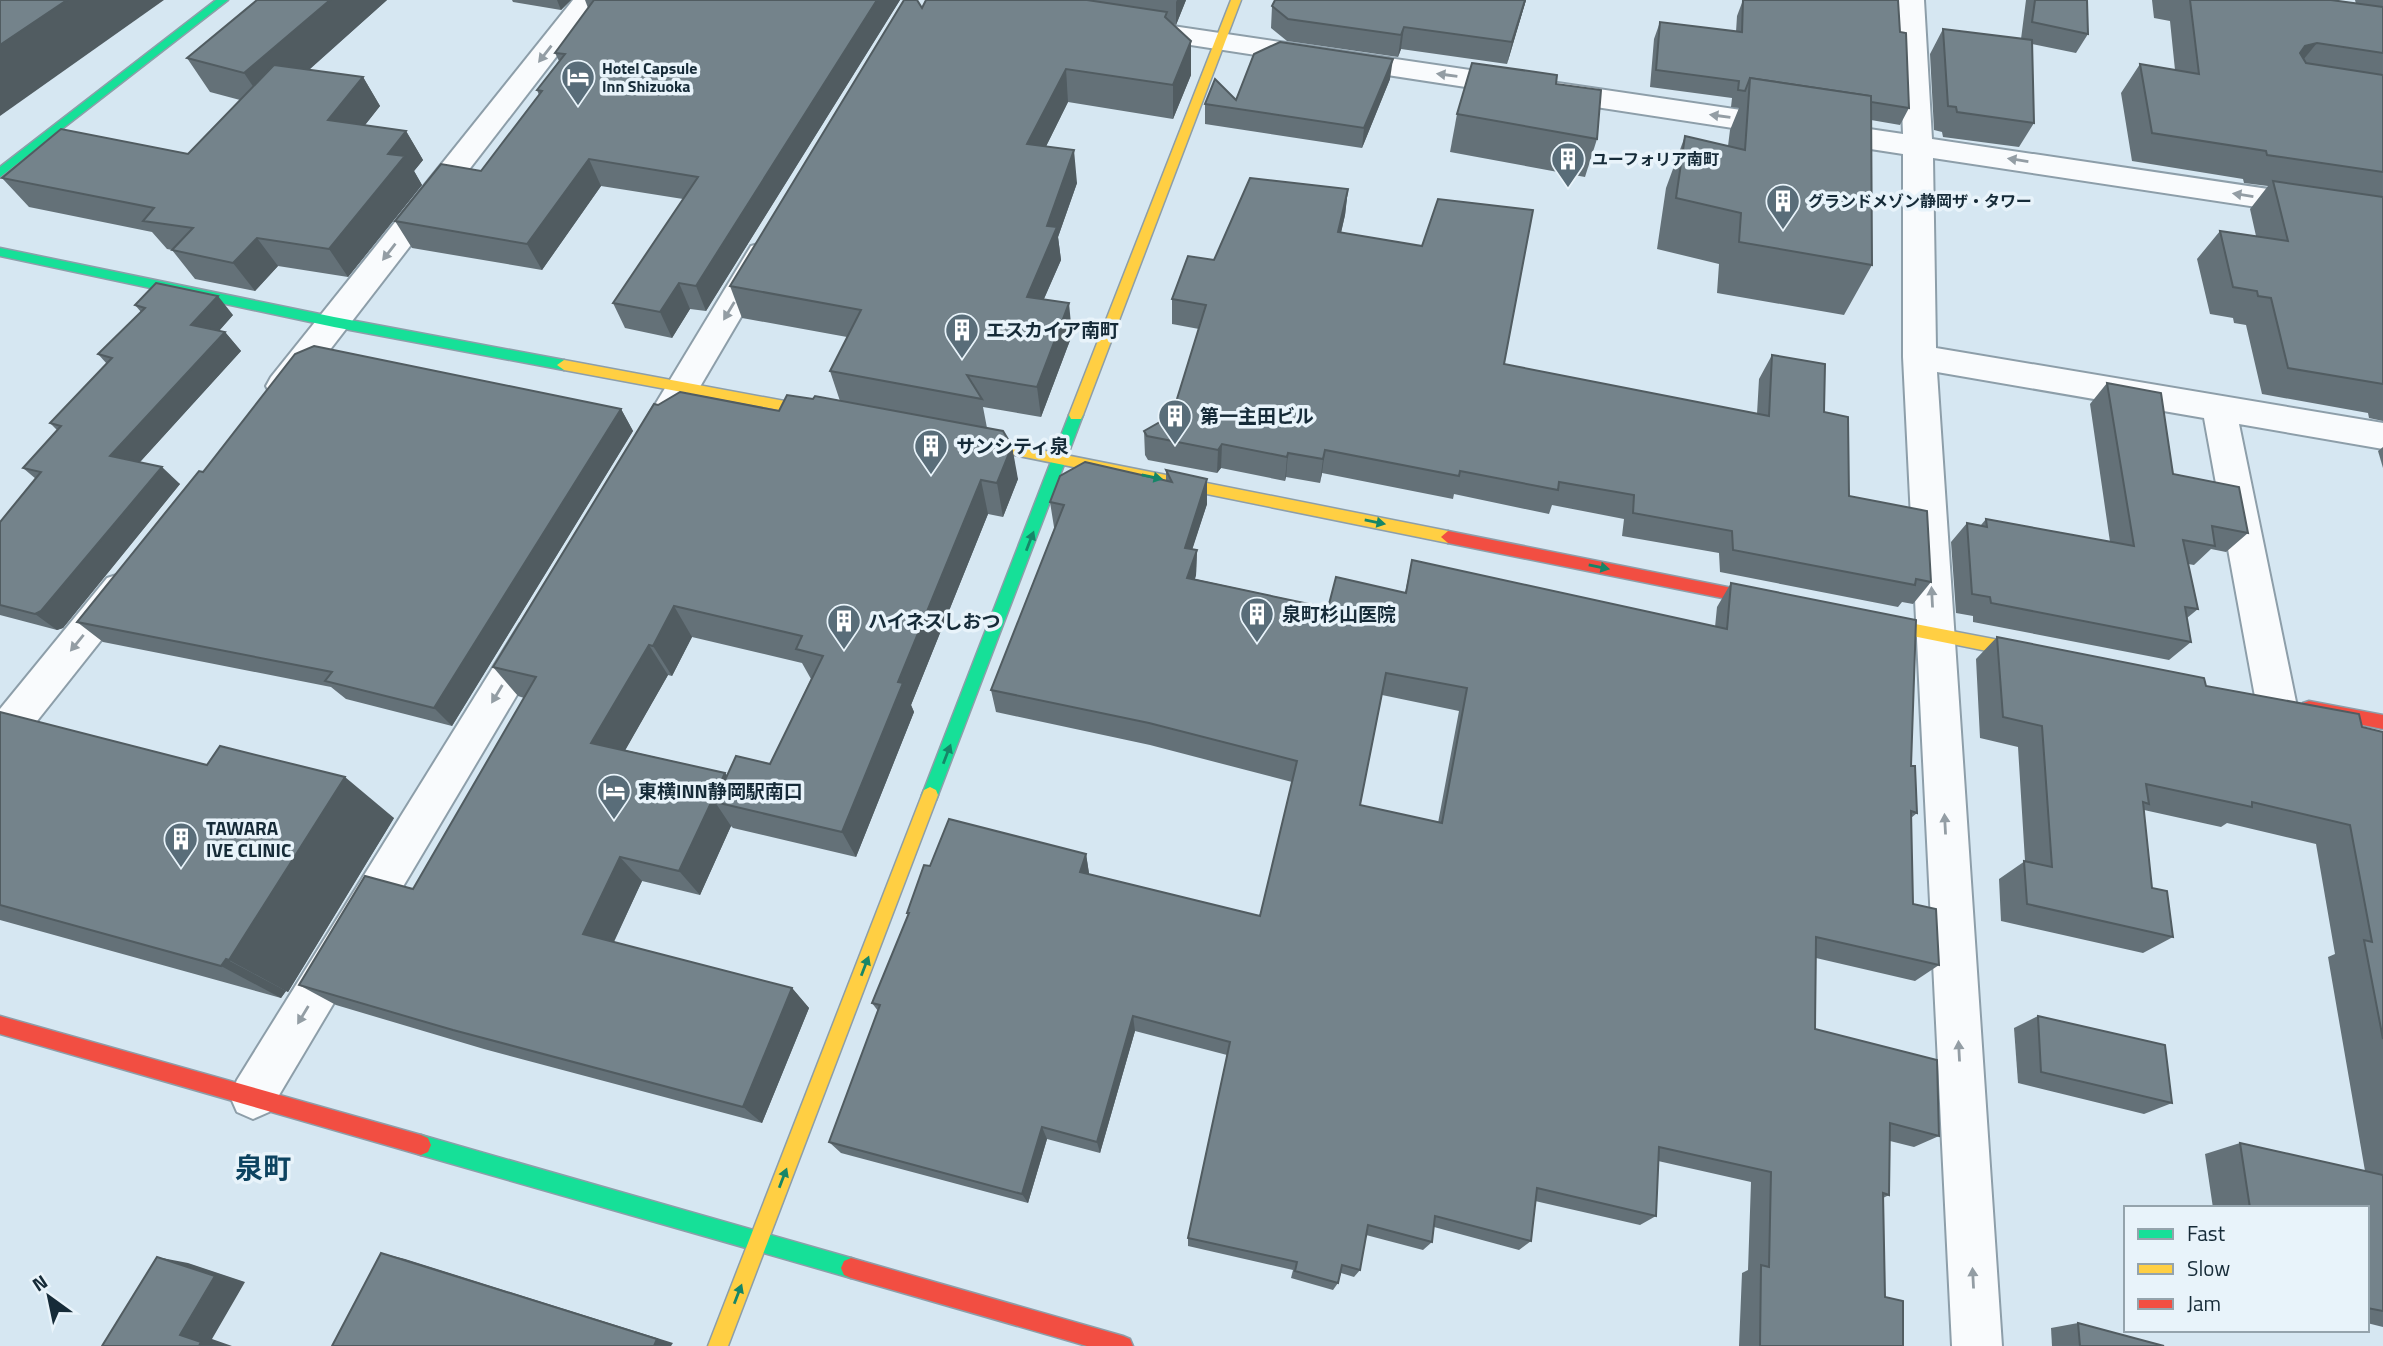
<svg xmlns="http://www.w3.org/2000/svg" width="2383" height="1346" viewBox="0 0 2383 1346" font-family="'Titillium Web','Noto Sans JP',sans-serif">
	<rect width="100%" height="100%" fill="#d6e7f2"/>
	<g fill="none" stroke-linecap="round" stroke-linejoin="round">
		<g stroke="#8d9ea9" stroke-width="4">
			<g id="street">
				<polygon points="573,0 600,0 295,395 283,399 271,395 266,386 271,377"/>
				<polygon points="1898,0 1924,0 1932,139 2383,206 2383,226 1933,158 1936,348 2383,423 2383,449 2239,424 2296,702 2290,714 2276,719 2262,714 2256,702 2204,418 1937,372 2002,1346 1952,1346 1903,357 1903,154 1132,36 1122,34 1118,28 1122,22 1132,20 1903,134"/>
				<polygon points="762,243 773,246 778,254 674,431 662,435 650,431 645,422 650,413 751,246"/>
				<polygon points="120,574 133,578 139,589 133,600 14,750 0,755 0,709 107,578"/>
				<polygon points="533,619 546,624 552,635 546,646 269,1112 253,1119 237,1112 230,1096 237,1080 520,624"/>
			</g>
		</g>
		<g stroke="#8d9ea9" stroke-width="3">
			<g id="fast">
				<polygon points="216,0 228,0 0,177 0,167"/>
				<polygon points="0,248 334,317 564,360 571,365 564,370 334,327 0,256"/>
				<polygon points="1076,410 1083,415 938,795 936,800 930,803 924,800 922,795 1069,415"/>
				<polygon points="421,1135 851,1258 858,1261 861,1268 858,1275 851,1278 421,1155 414,1152 411,1145 414,1138"/>
			</g>
		</g>
		<g stroke="#8d9ea9" stroke-width="3">
			<g id="slow">
				<polygon points="1231,0 1241,0 1083,415 1081,419 1071,419 1069,415"/>
				<polygon points="564,360 833,410 840,415 833,420 564,370 557,365"/>
				<polygon points="960,434 1448,531 1455,537 1448,543 960,444 953,439"/>
				<polygon points="1863,614 2041,648 2047,650 2049,655 2047,660 2041,662 1863,626 1858,625 1855,620 1858,615"/>
				<polygon points="930,787 936,790 938,795 728,1346 708,1346 922,795 924,790"/>
			</g>
		</g>
		<g stroke="#8d9ea9" stroke-width="3">
			<g id="jam">
				<polygon points="1448,531 1777,597 1782,599 1785,603 1782,607 1777,609 1448,543 1441,537"/>
				<polygon points="2309,701 2383,715 2383,729 2303,713 2301,708 2303,703"/>
				<polygon points="0,1016 421,1135 428,1138 431,1145 428,1152 421,1155 0,1034"/>
				<polygon points="851,1258 1123,1336 1130,1339 1133,1346 1087,1346 851,1278 844,1275 841,1268 844,1261"/>
			</g>
		</g>
		<use href="#street" fill="#f9fbfd" fill-rule="evenodd"/>
		<use href="#fast" fill="#16e098" fill-rule="evenodd"/>
		<use href="#slow" fill="#ffcf43" fill-rule="evenodd"/>
		<use href="#jam" fill="#f24e42" fill-rule="evenodd"/>
	</g>
	<g fill="#647178" fill-rule="evenodd">
		<polygon points="257,0 387,0 309,70 363,77 380,106 365,125 406,131 423,160 414,171 422,185 348,277 278,266 255,291 195,279 172,250 167,249 152,232 29,207 2,178 188,154 240,100 210,92 187,58"/>
		<polygon points="512,0 571,0 561,10 513,2"/>
		<polygon points="585,0 900,0 706,311 690,309 672,338 625,328 613,303 683,199 601,186 542,270 412,248 395,221 481,171 539,95 537,90 559,61 555,53 588,8"/>
		<path d="M926,0H1186L1176,25L1173,24L1191,41V75L1173,119L1068,102L1046,146L1077,183L1058,237L1061,260L1044,299L1072,335L1041,417L983,407L987,428L1018,479L1003,517L988,514L911,705L914,712L856,857L733,828L731,826L700,895L642,881L614,942L792,988L809,1008L762,1123L484,1049L336,1005L299,985L413,889L524,698L518,696L493,667L658,405L779,411L813,399L840,401L830,371L847,337L742,318L730,286L922,8ZM692,637L802,663L811,679L770,764L727,775L725,773L625,750L668,675L672,676Z"/>
		<polygon points="1526,0 1507,64 1401,49 1398,57 1287,41 1271,28 1272,6"/>
		<polygon points="1743,0 1900,32 1909,108 1900,125 1871,120 1872,265 1844,315 1717,293 1719,264 1657,249 1666,188 1685,136 1728,146 1730,130 1739,108 1731,107 1732,98 1650,87 1654,39 1660,22 1736,32 1737,16"/>
		<polygon points="2026,0 2087,0 2088,34 2076,53 2032,44 2034,123 2019,147 1943,137 1942,132 1934,130 1930,54 1943,29 2021,39"/>
		<polygon points="2152,0 2331,0 2356,4 2355,0 2383,0 2383,421 2369,418 2368,413 2262,394 2246,325 2234,323 2233,318 2210,314 2197,259 2220,231 2256,236 2250,209 2268,186 2244,183 2243,179 2132,161 2121,93 2140,64 2175,70 2170,21 2154,18"/>
		<polygon points="1390,79 1362,148 1205,124 1205,104"/>
		<polygon points="1457,114 1597,139 1585,177 1450,152"/>
		<polygon points="1348,189 1345,215 1341,233 1504,364 1757,414 1759,379 1772,355 1824,412 1849,496 1931,582 1913,604 1902,602 1898,607 1720,572 1719,553 1622,536 1624,519 1552,505 1549,514 1454,494 1453,499 1322,473 1320,483 1286,477 1285,481 1221,468 1217,473 1148,460 1145,455 1144,431 1172,415 1199,329 1172,324 1172,299 1214,260"/>
		<polygon points="135,305 233,315 219,331 225,332 241,351 140,462 180,484 63,628 57,630 0,615 0,522 36,479 23,468 57,430 50,423 107,364 98,354 141,312"/>
		<polygon points="2107,383 2173,474 2248,533 2226,552 2211,549 2194,565 2188,564 2198,609 2187,618 2191,642 2169,660 1973,622 1973,616 1956,613 1951,542 1967,523 1981,525 1986,519 2110,542 2090,404"/>
		<polygon points="621,409 633,431 452,726 346,699 331,687 103,642 77,622 203,472"/>
		<polygon points="2383,447 2383,468 2378,451"/>
		<path d="M1166,470L1207,479V504L1192,549L1197,550L1196,575L1195,579L1328,608L1405,593L1412,560L1715,627L1717,607L1731,583L1911,766L1917,813L1911,818L1913,904L1939,965L1915,981L1816,958L1815,1029L1939,1136L1914,1147L1890,1141L1889,1195L1883,1198L1885,1297L1903,1346H1739L1742,1273L1748,1270L1751,1182L1658,1161L1656,1216L1640,1225L1535,1201L1531,1241L1519,1250L1434,1227L1432,1242L1423,1250L1366,1235L1360,1270L1354,1277L1341,1273L1338,1283L1333,1290L1291,1278L1293,1270L1188,1246V1238L1227,1055L1135,1031L1100,1153L1047,1139L1028,1203L841,1153L829,1142L878,1011L872,1003L908,915L907,913L930,866L1086,854L1089,874L1260,916L1292,782L1150,745L996,712L991,690L1055,527H1054L1050,502L1166,481ZM1382,695L1459,711L1438,823L1360,805Z"/>
		<polygon points="1997,637 2206,686 2362,727 2383,732 2383,1327 2367,1323 2367,1208 2213,1208 2205,1154 2240,1143 2365,1171 2328,957 2335,954 2316,844 2227,823 2221,827 2144,810 2152,888 2173,937 2143,953 2001,921 1999,879 2025,861 2018,747 1980,738 1976,659"/>
		<polygon points="0,712 394,818 288,992 286,991 281,998 0,920"/>
		<polygon points="2038,1016 2172,1103 2144,1114 2018,1083 2014,1028"/>
		<polygon points="2078,1323 2164,1346 2052,1346 2051,1328"/>
	</g>
	<g fill="#515c61">
		<polygon points="67,0 164,0 0,116 0,45"/>
		<polygon points="330,0 387,0 267,107 244,73"/>
		<polygon points="557,0 571,0 561,10"/>
		<polygon points="877,0 900,0 706,311 696,286"/>
		<polygon points="1177,0 1186,0 1176,25 1176,2"/>
		<polygon points="1525,0 1526,0 1507,64 1512,42"/>
		<polygon points="1404,27 1401,49 1398,57 1401,35"/>
		<polygon points="1191,41 1191,75 1173,119 1173,85"/>
		<polygon points="2317,43 2294,71 2283,74 2305,46"/>
		<polygon points="1393,59 1390,79 1362,148 1364,128"/>
		<polygon points="1066,69 1068,102 1031,177 1027,144"/>
		<polygon points="363,77 380,106 346,149 328,120"/>
		<polygon points="406,131 423,160 414,171 422,185 348,277 329,249 388,154"/>
		<polygon points="1074,150 1077,183 1058,237 1061,260 1031,328 1027,297 1047,226"/>
		<polygon points="589,159 601,186 542,270 527,244"/>
		<polygon points="1348,189 1345,215 1335,258 1338,232"/>
		<polygon points="257,238 278,266 255,291 233,263"/>
		<polygon points="679,283 690,309 672,338 660,312"/>
		<polygon points="218,296 233,315 208,343 191,325"/>
		<polygon points="1069,303 1072,335 1041,417 1037,387"/>
		<polygon points="225,332 241,351 129,474 110,456"/>
		<polygon points="621,409 633,431 452,726 434,708"/>
		<polygon points="1222,444 1221,468 1217,473 1218,450"/>
		<polygon points="1012,446 1018,479 1003,517 997,483"/>
		<polygon points="1325,450 1322,473 1320,483 1323,459"/>
		<polygon points="1288,453 1286,477 1285,481 1287,457"/>
		<polygon points="162,467 180,484 63,628 57,630 35,614"/>
		<polygon points="1207,479 1207,504 1185,572 1185,548"/>
		<polygon points="981,480 988,514 911,705 914,712 856,857 842,832 898,682"/>
		<polygon points="1197,550 1196,575 1187,602 1187,578"/>
		<polygon points="674,606 692,637 672,676 653,646"/>
		<polygon points="649,645 668,675 614,770 591,743"/>
		<polygon points="725,773 743,799 715,802 731,826 700,895 679,871"/>
		<polygon points="345,777 394,818 288,992 229,960"/>
		<polygon points="1086,854 1089,873 1084,890 1080,872"/>
		<polygon points="620,857 642,881 607,956 583,934"/>
		<polygon points="226,959 286,991 281,998 221,966"/>
		<polygon points="792,988 809,1008 762,1123 743,1107"/>
		<polygon points="1133,1016 1135,1031 1100,1153 1097,1142"/>
		<polygon points="1042,1127 1047,1139 1028,1203 1022,1194"/>
		<polygon points="381,1253 405,1259 673,1343 671,1346 654,1346"/>
		<polygon points="157,1257 188,1263 245,1282 212,1339 232,1346 199,1346 180,1335"/>
	</g>
	<g fill="#74838b" stroke="#515c61" stroke-width="2" fill-rule="evenodd">
		<polygon points="0,0 67,0 0,45"/>
		<polygon points="257,0 330,0 244,73 187,58"/>
		<polygon points="594,0 877,0 696,286 679,283 660,312 613,303 698,177 589,159 527,244 395,221 441,164 481,171 542,91 537,90 565,54 555,53"/>
		<polygon points="904,0 917,0 922,8 926,0 1087,0 1167,12 1165,17 1191,41 1173,85 1066,69 1027,144 1074,150 1047,226 1057,227 1027,297 1069,303 1037,387 967,375 982,399 830,371 861,310 730,286"/>
		<polygon points="1275,0 1525,0 1512,42 1404,27 1401,35 1288,19 1272,6"/>
		<polygon points="1743,0 1898,0 1900,32 1906,33 1909,108 1871,102 1871,96 1750,78 1745,91 1738,90 1739,81 1656,70 1660,22 1742,32"/>
		<polygon points="2035,0 2087,0 2088,34 2032,22"/>
		<polygon points="2190,0 2331,0 2383,7 2383,53 2317,43 2305,46 2300,53 2306,63 2383,75 2383,172 2267,155 2266,151 2152,133 2140,64 2199,74"/>
		<polygon points="1943,29 2032,40 2034,123 1957,112 1956,107 1948,106"/>
		<polygon points="1280,42 1393,59 1364,128 1205,104 1215,79 1236,100 1254,54"/>
		<polygon points="1472,63 1557,75 1556,84 1601,90 1597,139 1457,114"/>
		<polygon points="274,65 363,77 328,120 406,131 388,154 405,156 329,249 257,238 233,263 172,250 193,228 143,221 154,208 2,178 61,129 188,154"/>
		<polygon points="1750,78 1871,96 1872,265 1739,242 1741,213 1676,198 1685,136 1745,150"/>
		<polygon points="1250,178 1348,189 1338,232 1422,246 1438,199 1533,210 1504,364 1769,416 1772,355 1825,364 1824,412 1848,417 1849,496 1927,511 1931,582 1916,579 1915,585 1733,550 1732,531 1633,513 1634,495 1559,482 1558,490 1460,471 1459,476 1325,450 1323,459 1288,453 1287,457 1222,444 1218,450 1147,436 1144,431 1172,415 1206,305 1172,299 1188,256 1214,260"/>
		<polygon points="2273,181 2383,197 2383,384 2288,368 2271,298 2258,296 2257,291 2233,287 2220,231 2288,241"/>
		<polygon points="156,283 218,296 191,325 225,332 110,456 162,467 41,611 35,614 0,605 0,522 41,472 23,468 61,426 50,423 112,358 98,354 145,308 135,305"/>
		<polygon points="314,346 621,409 434,708 325,681 332,672 77,622 199,471 203,472 295,354"/>
		<polygon points="2107,383 2161,393 2173,474 2239,487 2248,533 2212,526 2215,546 2183,540 2198,609 2185,607 2191,642 1991,603 1990,597 1972,594 1967,523 1987,527 1986,519 2134,546"/>
		<polygon points="680,392 779,411 787,395 813,399 815,396 1003,431 1012,446 997,483 981,480 898,682 903,683 842,832 715,802 736,756 770,764 823,656 796,649 802,636 674,606 653,646 649,645 591,743 725,773 679,871 620,857 583,934 792,988 743,1107 453,1030 299,985 365,876 413,889 536,677 493,667 654,404 658,405"/>
		<path d="M1085,462L1172,482L1166,470L1207,479L1185,548L1197,550L1187,578L1328,608L1336,577L1406,593L1412,560L1727,629L1731,583L1916,620L1911,766H1915L1917,813L1911,811L1913,904L1936,909L1939,965L1816,937L1815,1029L1937,1060L1939,1136L1890,1123L1889,1195L1883,1193L1885,1297L1903,1301V1346H1760L1761,1265L1769,1267L1771,1172L1659,1147L1656,1216L1537,1188L1531,1241L1435,1216L1432,1242L1368,1225L1360,1270L1342,1265L1338,1283L1295,1271L1297,1262L1188,1238L1230,1042L1133,1016L1097,1142L1042,1127L1022,1194L829,1142L880,1005L872,1003L909,913H907L924,865L930,866L949,819L1086,854L1080,872L1260,916L1297,761L1149,723L991,690L1064,505L1050,502L1060,476ZM1386,673L1467,688L1442,823L1360,805Z"/>
		<polygon points="1997,637 2204,678 2206,686 2359,714 2362,727 2383,732 2383,1039 2364,940 2372,942 2350,825 2252,802 2252,807 2146,784 2149,804 2143,802 2152,888 2167,891 2173,937 2027,904 2024,861 2052,867 2042,726 2003,717"/>
		<polygon points="0,712 207,765 220,746 345,777 229,960 226,959 221,966 0,905"/>
		<polygon points="2038,1016 2165,1045 2172,1103 2041,1072"/>
		<polygon points="2240,1143 2383,1175 2383,1311 2367,1308 2367,1208 2250,1208"/>
		<polygon points="381,1253 657,1339 654,1346 332,1346"/>
		<polygon points="157,1257 215,1276 180,1335 201,1342 199,1346 102,1346"/>
		<polygon points="2078,1323 2164,1346 2080,1346"/>
	</g>
	<defs><path id="oneway-solid" d="M-6-.8H1V-3.2L6.5 0L1 3.2V.8H-6Z" transform="scale(1.75)"/></defs>
	<g fill="#939da4">
		<use href="#oneway-solid" transform="translate(545 54) rotate(128)"/>
		<use href="#oneway-solid" transform="translate(1447 75) rotate(-172)"/>
		<use href="#oneway-solid" transform="translate(1720 116) rotate(-172)"/>
		<use href="#oneway-solid" transform="translate(2018 160) rotate(-171)"/>
		<use href="#oneway-solid" transform="translate(2243 195) rotate(-171)"/>
		<use href="#oneway-solid" transform="translate(389 252) rotate(128)"/>
		<use href="#oneway-solid" transform="translate(729 311) rotate(121)"/>
		<use href="#oneway-solid" transform="translate(1932 597) rotate(-93)"/>
		<use href="#oneway-solid" transform="translate(77 643) rotate(129)"/>
		<use href="#oneway-solid" transform="translate(497 694) rotate(121)"/>
		<use href="#oneway-solid" transform="translate(1945 824) rotate(-93)"/>
		<use href="#oneway-solid" transform="translate(303 1015) rotate(121)"/>
		<use href="#oneway-solid" transform="translate(1959 1051) rotate(-93)"/>
		<use href="#oneway-solid" transform="translate(1973 1278) rotate(-93)"/>
	</g>
	<g fill="#168668">
		<use href="#oneway-solid" transform="translate(1152 477) rotate(11)"/>
		<use href="#oneway-solid" transform="translate(1375 522) rotate(11)"/>
		<use href="#oneway-solid" transform="translate(1030 541) rotate(-69)"/>
		<use href="#oneway-solid" transform="translate(1599 567) rotate(11)"/>
		<use href="#oneway-solid" transform="translate(947 754) rotate(-69)"/>
		<use href="#oneway-solid" transform="translate(865 966) rotate(-69)"/>
		<use href="#oneway-solid" transform="translate(783 1178) rotate(-69)"/>
		<use href="#oneway-solid" transform="translate(738 1294) rotate(-69)"/>
	</g>
	<defs>
		<g id="hotel-pin" transform="scale(1.75)"><path d="M0 17L-7.5 6A9.5 9.5 0 1 1 7.5 6Z" fill="#596d79" stroke="#e8f3fa"/><path d="M-6-4.5h1.5V1H6V5H4.5V3h-9V5H-6ZM-4 0a1.8 1.8 0 1 1 3.6 0ZM.5 0V-2.5h3Q6-2.5 6 0Z" fill="#fff"/></g>
		<g id="building-pin" transform="scale(1.75)"><path d="M0 17L-7.5 6A9.5 9.5 0 1 1 7.5 6Z" fill="#596d79" stroke="#e8f3fa"/><path d="M-4-6H4V6H1V3H-1V6H-4ZM-2.5-4.3h1.7v1.8h-1.7ZM.8-4.3h1.7v1.8H.8ZM-2.5-1h1.7V.8h-1.7ZM.8-1h1.7V.8H.8Z" fill="#fff"/></g>
	</defs>
	<g fill-rule="evenodd">
		<use href="#hotel-pin" x="578" y="77"/>
		<use href="#building-pin" x="1568" y="159"/>
		<use href="#building-pin" x="1783" y="201"/>
		<use href="#building-pin" x="962" y="330"/>
		<use href="#building-pin" x="1175" y="416"/>
		<use href="#building-pin" x="931" y="446"/>
		<use href="#building-pin" x="1257" y="614"/>
		<use href="#building-pin" x="844" y="621"/>
		<use href="#hotel-pin" x="614" y="791"/>
		<use href="#building-pin" x="181" y="839"/>
	</g>
	<g text-anchor="middle" stroke-width="7" stroke-linejoin="round" paint-order="stroke">
		<g font-size="16" font-weight="bold" fill="#162b38" stroke="#e8f3fa" text-anchor="start">
			<text x="602" y="74">Hotel Capsule<tspan x="602" dy="18">Inn Shizuoka</tspan></text>
			<text x="1592" y="165">ユーフォリア南町</text>
			<text x="1808" y="207">グランドメゾン静岡ザ・タワー</text>
		</g>
		<g font-size="19" font-weight="bold" fill="#162b38" stroke="#e8f3fa" text-anchor="start">
			<text x="986" y="337">エスカイア南町</text>
			<text x="1200" y="423">第一主田ビル</text>
			<text x="956" y="453">サンシティ泉</text>
			<text x="1282" y="621">泉町杉山医院</text>
			<text x="868" y="628">ハイネスしおつ</text>
			<text x="638" y="798">東横INN静岡駅南口</text>
			<text x="206" y="835">TAWARA<tspan x="206" dy="22">IVE CLINIC</tspan></text>
		</g>
		<g font-size="28" font-weight="bold" fill="#0d4360" stroke="#e8f3fa">
			<text x="263" y="1178">泉町</text>
		</g>
	</g>
	<rect x="2124" y="1206" width="245" height="126" fill="#e8f3fa" stroke="#94a3ac" stroke-width="2"/>
	<rect x="2138" y="1229" width="35" height="10" fill="#16e098" stroke="#94a3ac" stroke-width="2"/>
	<text x="2187" y="1241" font-size="21" fill="#162b38">Fast</text>
	<rect x="2138" y="1264" width="35" height="10" fill="#ffcf43" stroke="#94a3ac" stroke-width="2"/>
	<text x="2187" y="1276" font-size="21" fill="#162b38">Slow</text>
	<rect x="2138" y="1299" width="35" height="10" fill="#f24e42" stroke="#94a3ac" stroke-width="2"/>
	<text x="2187" y="1311" font-size="21" fill="#162b38">Jam</text>
	<g transform="translate(49 1297) rotate(327)" stroke="#e8f3fa" stroke-width="5" paint-order="stroke">
	<path d="M0-5L12 26L0 18L-12 26Z" fill="#162b38"/>
	<text y="-10" font-size="19" font-weight="bold" text-anchor="middle" fill="#162b38">N</text>
	</g>
</svg>
